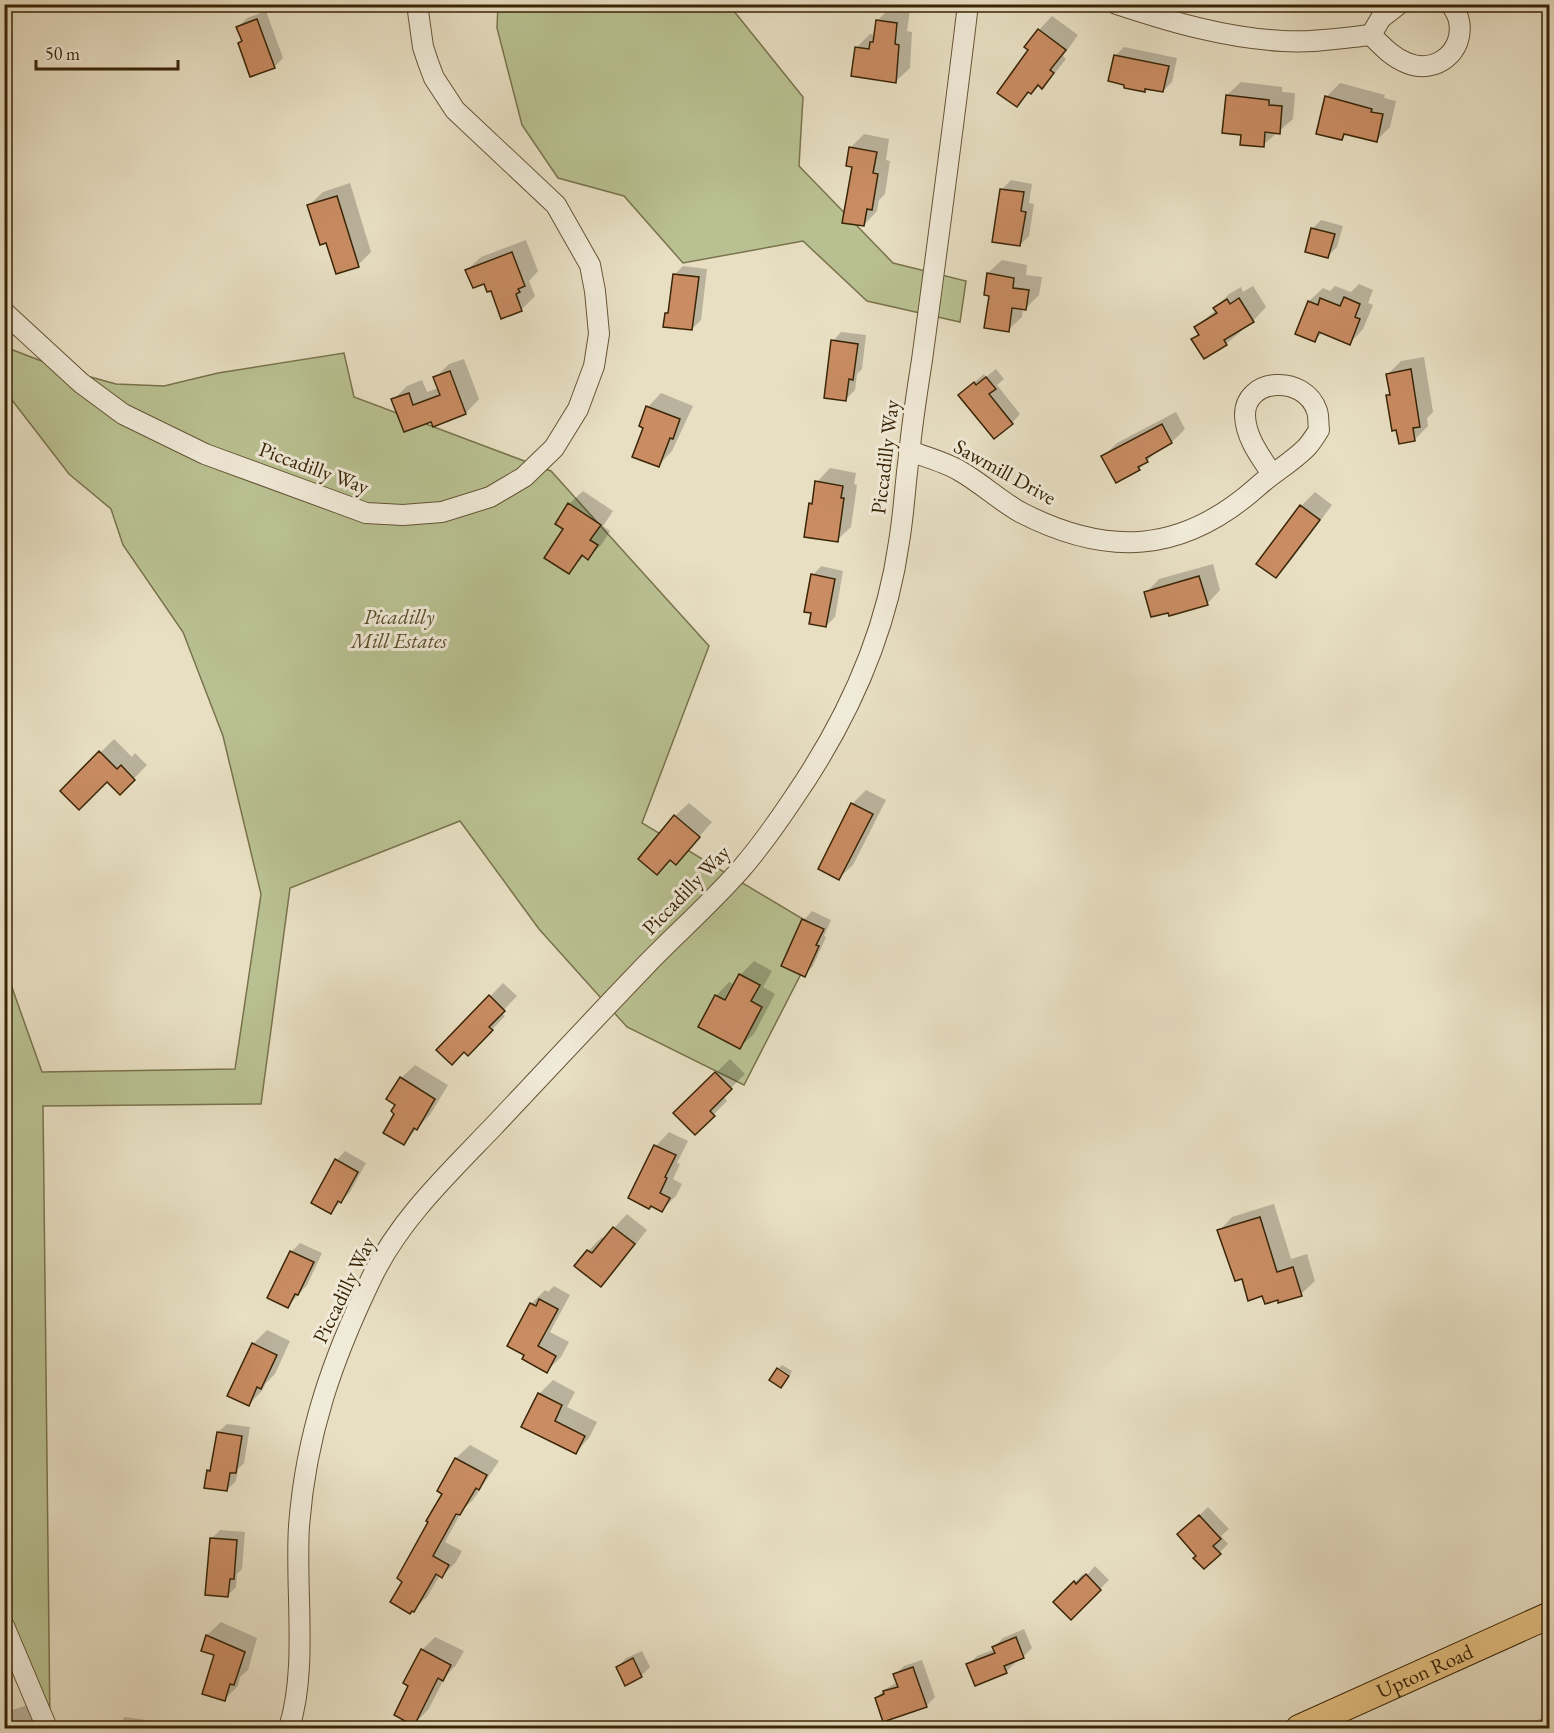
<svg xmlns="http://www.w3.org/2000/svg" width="1554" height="1733" viewBox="0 0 1554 1733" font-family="'EB Garamond',serif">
	<rect width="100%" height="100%" fill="#e8dfc3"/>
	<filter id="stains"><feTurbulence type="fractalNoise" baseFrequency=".00333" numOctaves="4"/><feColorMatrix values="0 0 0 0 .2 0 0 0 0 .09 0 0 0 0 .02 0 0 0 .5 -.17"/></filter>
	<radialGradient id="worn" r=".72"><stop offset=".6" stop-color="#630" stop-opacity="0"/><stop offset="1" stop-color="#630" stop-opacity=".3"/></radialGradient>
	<g fill="#b9c192" stroke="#79734c" stroke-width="1.5">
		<polygon points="610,4 612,7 614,4 729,5 803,97 799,166 893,263 966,281 960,322 867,301 803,241 683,263 624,196 558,178 522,125 497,28 498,5"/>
		<polygon points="5,347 65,370 116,384 164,386 218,373 344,353 354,397 551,471 709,646 642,823 823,931 744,1085 627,1027 539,929 460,821 290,888 261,1104 43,1106 50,1728 5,1626 4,965 42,1072 235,1069 261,894 223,736 183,632 123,545 111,509 69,474 5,391"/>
	</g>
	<g fill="#0003">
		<polygon points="891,7 910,10 907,31 912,32 910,68 896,81 856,48 870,34 876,35 877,21"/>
		<polygon points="266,11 283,58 274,67 239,43 243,40 238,27 247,18"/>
		<polygon points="1052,16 1078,35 1063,56 1066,59 1055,73 1042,87 1039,84 1030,92 1016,105 1031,50 1039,30"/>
		<polygon points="1124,47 1177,58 1172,82 1163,91 1147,88 1144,90 1115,56"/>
		<polygon points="1241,82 1282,87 1282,92 1295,93 1293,119 1263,145 1243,133 1227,95"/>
		<polygon points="1340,83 1385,95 1384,98 1396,101 1390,127 1376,141 1346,134 1341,139 1326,97"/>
		<polygon points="4,88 12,118 4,126"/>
		<polygon points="864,134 889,139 886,160 890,161 885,194 879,200 877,211 864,225 850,148"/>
		<polygon points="1011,180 1032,184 1029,203 1034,204 1029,236 1020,245 1002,189"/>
		<polygon points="350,183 371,252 358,265 327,242 309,205 323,192"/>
		<polygon points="1321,220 1343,226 1337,247 1328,256 1312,229"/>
		<polygon points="526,240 538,271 529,281 535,296 521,310 467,270 481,257"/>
		<polygon points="1002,260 1027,265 1026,275 1042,277 1039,295 1026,308 1023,308 1022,317 1008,330 991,294 988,273"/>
		<polygon points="683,266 707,269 701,320 692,329 666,313 670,310 674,275"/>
		<polygon points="1359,284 1373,290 1368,303 1373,305 1363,329 1350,343 1323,332 1315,340 1296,333 1309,301 1323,288 1330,291 1335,286 1351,292"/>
		<polygon points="1253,286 1266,307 1253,321 1226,344 1193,340 1200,333 1196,327 1216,310 1215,308 1229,294 1241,287 1243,292"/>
		<polygon points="841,332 866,335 862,369 857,374 855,390 846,399 833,341"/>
		<polygon points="1424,357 1433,412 1427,418 1428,426 1415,439 1397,429 1388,396 1391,393 1388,374 1401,361"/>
		<polygon points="464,359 479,399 466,413 434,425 432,420 393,400 407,386 422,380 427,392 439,388 435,378 449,364"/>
		<polygon points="996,369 1004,379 997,385 1020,414 1012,423 969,387 984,374 986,377"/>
		<polygon points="661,393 693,406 672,451 659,465 645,427 648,407"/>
		<polygon points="1176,412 1185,429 1172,442 1159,449 1139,469 1103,457 1117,443"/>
		<polygon points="830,468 856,473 854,484 857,485 851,527 837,540 810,504 814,500 817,482"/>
		<polygon points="583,491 613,511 603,526 610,531 602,544 588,558 585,555 569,572 565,529 569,504"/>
		<polygon points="1315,492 1332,505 1289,563 1276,577 1301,506"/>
		<polygon points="1213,564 1220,590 1207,604 1146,593 1159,579"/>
		<polygon points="821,566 843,571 835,617 826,626 813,612 813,575"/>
		<polygon points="114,739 132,757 135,753 147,765 120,793 107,780 62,791"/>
		<polygon points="866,790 886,800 853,865 839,878 820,868 853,803"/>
		<polygon points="689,803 712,822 676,863 671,859 657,873 675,816"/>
		<polygon points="812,911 831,920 824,936 826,937 813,966 804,975 804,920"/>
		<polygon points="754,961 772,971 763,987 775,994 754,1034 740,1047 716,996 729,982 735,985 740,975"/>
		<polygon points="503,983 517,996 501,1013 505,1016 482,1040 464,1050 438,1050"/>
		<polygon points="730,1059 745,1074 723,1096 727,1101 695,1133 675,1113"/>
		<polygon points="415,1065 448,1085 430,1115 403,1143 397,1104 401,1078"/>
		<polygon points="669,1132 688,1141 677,1163 680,1164 673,1179 682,1184 676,1196 662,1210 630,1198 656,1146"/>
		<polygon points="345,1151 366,1163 350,1192 331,1212 337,1160"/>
		<polygon points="1274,1204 1291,1259 1307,1254 1315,1281 1301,1294 1279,1298 1263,1294 1243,1277 1219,1231 1232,1217"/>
		<polygon points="627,1214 647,1230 614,1272 601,1285 577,1266 588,1251 602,1237 604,1239"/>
		<polygon points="300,1243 322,1253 307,1285 288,1306 291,1252"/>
		<polygon points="554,1286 570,1295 550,1332 569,1342 561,1357 547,1371 524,1358 531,1304 545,1290 548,1292"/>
		<polygon points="267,1330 290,1341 275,1374 266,1383 262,1391 248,1405 253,1344"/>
		<polygon points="782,1365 792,1371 790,1375 779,1368"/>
		<polygon points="553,1380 575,1392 567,1407 597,1422 589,1438 576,1452 523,1426 539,1394"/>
		<polygon points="227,1424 250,1427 244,1463 238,1469 236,1481 227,1490 208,1471 212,1467 218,1432"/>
		<polygon points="470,1445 499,1461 473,1500 463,1509 445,1542 462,1551 456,1562 442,1576 440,1575 427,1597 413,1610 404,1581 444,1493 439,1490 456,1458"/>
		<polygon points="1208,1507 1229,1529 1221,1536 1228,1544 1219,1553 1198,1556 1188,1526"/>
		<polygon points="220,1530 245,1532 242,1569 237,1574 236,1587 228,1595 211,1539"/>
		<polygon points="1095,1566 1109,1580 1071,1618 1055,1602 1083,1574 1086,1576"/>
		<polygon points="221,1622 257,1638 248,1670 240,1677 238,1686 224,1700 216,1654 202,1650 207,1635"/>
		<polygon points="1024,1629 1032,1648 1023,1657 1014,1661 1015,1663 1006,1672 968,1665 977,1656 995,1649 994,1647 1003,1638"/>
		<polygon points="435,1637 464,1651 456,1665 445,1677 428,1710 414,1724 422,1650"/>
		<polygon points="642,1651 650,1667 641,1676 618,1667 626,1658"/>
		<polygon points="922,1660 935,1697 926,1706 876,1698 885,1689 898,1682 895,1675 904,1666"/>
		<polygon points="28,1705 33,1719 30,1721 33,1728 4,1728 4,1718 12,1710"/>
		<polygon points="1550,1714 1550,1728 1526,1728 1533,1722"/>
		<polygon points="125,1717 182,1725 181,1728 116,1728"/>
	</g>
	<g fill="#c98c63" stroke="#392506" stroke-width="1.5">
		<polygon points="257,19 275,68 250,77 238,43 242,41 236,27"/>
		<polygon points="876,20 897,23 895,44 899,45 896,83 851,76 855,47 869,49 870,42 873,42"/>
		<polygon points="1038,29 1066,50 1050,70 1054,73 1042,89 1038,85 1031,94 1028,92 1017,107 997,93 1028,50 1024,47"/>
		<polygon points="1114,55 1169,66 1163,92 1145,89 1145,92 1124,88 1124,85 1108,81"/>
		<polygon points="1226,95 1269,100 1269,105 1282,106 1280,134 1265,132 1264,147 1240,145 1241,135 1222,133"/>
		<polygon points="1325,96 1372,109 1371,112 1383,114 1377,142 1344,134 1342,140 1316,134"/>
		<polygon points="849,147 877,152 873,173 878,174 872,210 867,209 864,226 842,223 852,167 846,166"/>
		<polygon points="1000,189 1024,192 1021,211 1026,212 1020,246 992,242"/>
		<polygon points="337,196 359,267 336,274 326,243 320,245 307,205"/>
		<polygon points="1311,228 1335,234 1328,258 1305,252"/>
		<polygon points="512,252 525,286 518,289 520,292 516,294 522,311 501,319 491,291 487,292 484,284 473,288 465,270"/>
		<polygon points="987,273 1014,278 1013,288 1029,290 1026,310 1012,308 1009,332 984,328 989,296 984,295"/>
		<polygon points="673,274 699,277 692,330 663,327 665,313 668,313"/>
		<polygon points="1344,297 1360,304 1355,317 1360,319 1350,345 1319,332 1315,342 1295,334 1308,301 1318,305 1320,298 1340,306"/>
		<polygon points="1239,298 1254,322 1224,340 1227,345 1204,359 1191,339 1199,335 1194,327 1217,313 1213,308 1227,299 1230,304"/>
		<polygon points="831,340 858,344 853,380 849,379 846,401 824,398"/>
		<polygon points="1411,369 1420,427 1413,428 1415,441 1399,444 1396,430 1392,431 1386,395 1390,395 1386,374"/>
		<polygon points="450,371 466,414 433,427 431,422 404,432 391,399 409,393 413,405 440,395 433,377"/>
		<polygon points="986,377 996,389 989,394 1013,424 994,439 958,395 974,382 976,385"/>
		<polygon points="646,406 680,419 673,439 670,438 659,467 632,457 643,428 639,426"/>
		<polygon points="1162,424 1172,443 1146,458 1148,462 1138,467 1140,470 1116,483 1101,456"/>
		<polygon points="815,481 843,486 841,498 844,498 838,542 804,537 809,503 812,504"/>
		<polygon points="568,503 601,525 590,540 598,545 588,560 582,555 569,574 544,558 563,529 555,524"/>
		<polygon points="1300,505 1320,520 1276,578 1256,564"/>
		<polygon points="811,574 835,579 826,627 809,624 811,613 804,612"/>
		<polygon points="1199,576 1208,605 1169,616 1168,613 1151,617 1144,592"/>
		<polygon points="99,751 117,769 121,765 135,780 120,795 107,782 79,810 60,791"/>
		<polygon points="851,803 873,814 839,880 818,869"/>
		<polygon points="674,815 700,837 676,865 670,860 657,875 638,859"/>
		<polygon points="802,919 824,929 816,945 819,946 805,977 781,966"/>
		<polygon points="739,974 760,985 751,1001 762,1007 740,1049 698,1027 715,995 725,1000"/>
		<polygon points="489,995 505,1011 489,1027 493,1030 468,1056 464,1052 452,1065 436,1050"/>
		<polygon points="715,1072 732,1089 710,1111 715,1116 695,1135 673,1113"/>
		<polygon points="400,1077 435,1099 417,1130 414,1128 404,1145 383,1133 394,1114 391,1111 395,1105 386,1099"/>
		<polygon points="654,1145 676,1155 665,1177 667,1178 660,1193 670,1198 662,1212 651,1206 649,1209 628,1198"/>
		<polygon points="335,1159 358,1172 341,1203 338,1201 331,1214 311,1203"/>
		<polygon points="1260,1217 1277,1272 1293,1267 1302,1296 1278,1303 1278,1300 1265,1304 1262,1296 1248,1301 1242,1279 1235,1281 1217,1230"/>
		<polygon points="613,1227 635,1244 601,1287 574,1266 587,1250 592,1253"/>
		<polygon points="290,1251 314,1262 298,1295 295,1294 288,1308 267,1298"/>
		<polygon points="539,1299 558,1309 538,1346 556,1356 547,1373 522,1359 524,1355 507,1346 530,1303 536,1306"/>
		<polygon points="252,1343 277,1355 261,1389 257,1387 249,1406 227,1396"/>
		<polygon points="777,1368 789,1376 781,1388 769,1380"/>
		<polygon points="538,1393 562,1405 555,1421 585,1436 576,1454 521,1427"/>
		<polygon points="217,1432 242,1436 236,1473 230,1473 227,1491 204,1488 207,1470 210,1471"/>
		<polygon points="455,1458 487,1475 479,1490 476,1488 460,1515 456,1514 433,1556 449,1565 442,1578 436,1574 414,1612 412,1611 410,1614 390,1602 402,1582 397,1578 428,1522 426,1521 442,1494 437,1491"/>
		<polygon points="1199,1515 1221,1539 1213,1546 1221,1554 1204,1569 1193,1558 1196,1556 1177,1534"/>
		<polygon points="210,1538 237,1540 234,1579 230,1579 228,1597 205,1595"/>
		<polygon points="1086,1574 1101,1590 1071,1620 1053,1602 1074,1581 1076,1584"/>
		<polygon points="206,1635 245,1652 234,1685 230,1684 225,1701 202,1694 214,1655 201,1651"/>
		<polygon points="1016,1637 1024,1658 1004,1666 1007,1673 975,1686 966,1664 995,1653 992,1647"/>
		<polygon points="421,1649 451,1665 443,1681 438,1678 414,1726 394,1715 408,1686 403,1683"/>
		<polygon points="633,1658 642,1677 625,1686 616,1667"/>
		<polygon points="913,1667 927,1707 883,1722 875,1698 884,1694 883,1691 898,1687 893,1674"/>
	</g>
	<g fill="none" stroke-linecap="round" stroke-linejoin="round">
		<g stroke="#655435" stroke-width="22">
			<g id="minor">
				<path d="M1117,4C1171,22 1226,38 1283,41C1312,43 1342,38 1371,35"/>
				<path d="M1371,35C1382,46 1392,57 1407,63C1436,75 1465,51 1459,21C1458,15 1454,9 1451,4"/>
				<polyline points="1371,35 1381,18 1399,4"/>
				<polyline points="4,312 81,383 123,414 205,454 366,513 403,515 442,512 490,497 524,477 554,448 578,409 594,366 599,334 595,291 590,265 556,205 455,110 434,78 428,62 423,47 417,4"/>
				<path d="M909,451C926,457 945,462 960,471C981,483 999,500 1020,512C1107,557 1181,554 1256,488C1271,474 1291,463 1306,448C1311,443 1315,436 1319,430C1318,424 1319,417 1317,411C1305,374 1244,377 1245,416C1246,438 1260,456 1272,474"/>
				<polyline points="4,1626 47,1728"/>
				<path d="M289,1728C308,1669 295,1589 299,1526C306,1434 332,1360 372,1277C400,1219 449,1173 493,1127C544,1073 594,1019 646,965C677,933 711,903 741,869C760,847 777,823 793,799C846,722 886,636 899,542C904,513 905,484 909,456C912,423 917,392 922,360C938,241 954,123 968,4"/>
			</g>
		</g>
		<g stroke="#392506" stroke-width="28">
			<g id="major">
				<path id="s1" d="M1299,1728L1550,1615"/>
			</g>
		</g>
		<use href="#minor" stroke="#f0ead8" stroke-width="20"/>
		<use href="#major" stroke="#e4c082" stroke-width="26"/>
	</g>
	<g text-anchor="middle" stroke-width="6" stroke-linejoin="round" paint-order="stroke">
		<g font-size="21" fill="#392506" stroke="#f0ead8">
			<text transform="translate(885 457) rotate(-83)" y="7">Piccadilly Way</text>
			<text transform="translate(314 468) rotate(20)" y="7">Piccadilly Way</text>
			<text transform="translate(1005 472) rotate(29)" y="7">Sawmill Drive</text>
			<text transform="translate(686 890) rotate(-46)" y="7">Piccadilly Way</text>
			<text transform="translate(344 1290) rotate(-64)" y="7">Piccadilly Way</text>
			<text dy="7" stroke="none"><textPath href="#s1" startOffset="138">Upton Road</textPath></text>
		</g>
		<g font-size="21" font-style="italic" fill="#594c29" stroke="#f0ead8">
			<text x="399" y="624">Picadilly<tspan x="399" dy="24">Mill Estates</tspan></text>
		</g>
	</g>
	<rect width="1554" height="1733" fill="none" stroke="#e8dfc3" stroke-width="24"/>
	<rect x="6" y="6" width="1542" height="1721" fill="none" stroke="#392506" stroke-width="3"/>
	<rect x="12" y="12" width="1530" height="1709" fill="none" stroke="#392506" stroke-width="1.5"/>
	<path d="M36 60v9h142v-9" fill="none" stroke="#392506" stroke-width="3"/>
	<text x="45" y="60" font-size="18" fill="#392506" stroke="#f0ead8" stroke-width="4.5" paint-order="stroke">50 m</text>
	<rect width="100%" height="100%" filter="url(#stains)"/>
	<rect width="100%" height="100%" fill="url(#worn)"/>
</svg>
